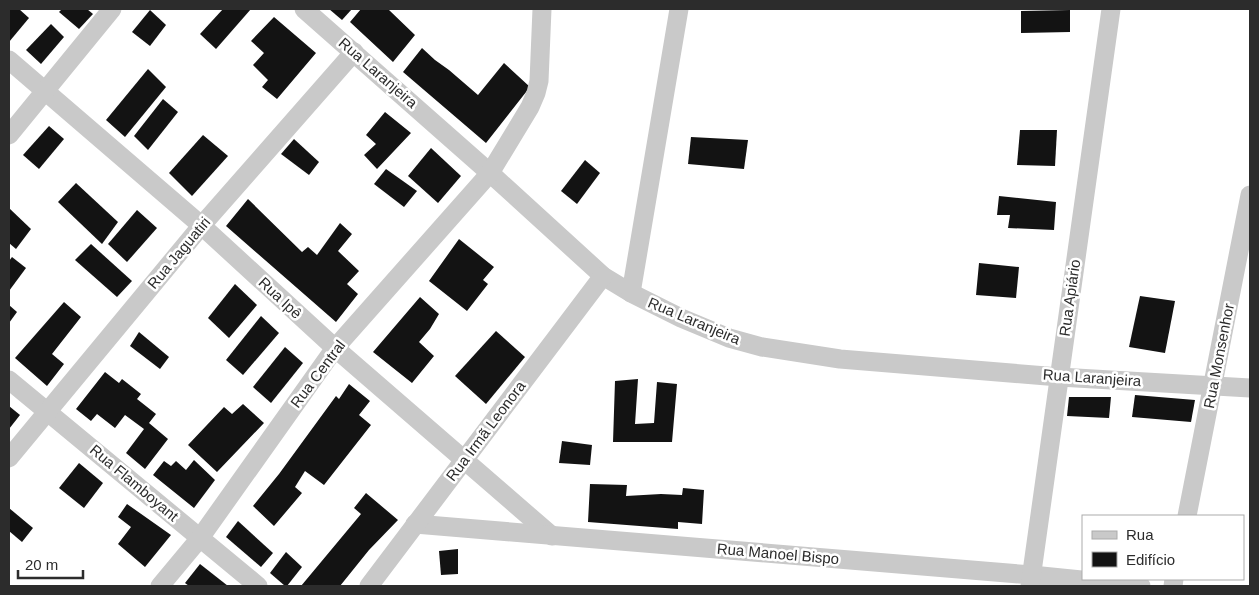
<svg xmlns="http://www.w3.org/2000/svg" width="1259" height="595" viewBox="0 0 1259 595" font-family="Helvetica,sans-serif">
	<rect width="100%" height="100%" fill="#fff"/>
	<g fill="#131313">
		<polygon points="10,9 19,9 29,18 9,42 9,10"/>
		<polygon points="62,9 87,9 93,14 79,29 59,12"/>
		<polygon points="223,9 251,9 216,49 200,34"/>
		<polygon points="329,9 352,9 342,20"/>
		<polygon points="361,9 391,9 389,10 415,35 393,62 350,22"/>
		<polygon points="150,10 166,25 150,46 132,32"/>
		<polygon points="1070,10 1070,32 1021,33 1021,11"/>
		<polygon points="274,17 316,53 277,99 262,87 268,80 253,65 264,53 251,41"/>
		<polygon points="51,24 64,37 41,64 26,50"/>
		<polygon points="422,48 435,60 449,70 478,95 504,63 530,87 486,143 403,72"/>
		<polygon points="148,69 166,87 125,137 106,120"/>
		<polygon points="163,99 178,112 148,150 134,136"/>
		<polygon points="385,112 411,133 377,169 364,155 376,144 366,135"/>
		<polygon points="49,126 64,139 39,169 23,155"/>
		<polygon points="1020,130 1057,130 1055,166 1017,165"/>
		<polygon points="203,135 228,156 192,196 169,173"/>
		<polygon points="691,137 748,140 744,169 688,164"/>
		<polygon points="294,139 319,162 309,175 281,154"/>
		<polygon points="431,148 461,176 438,203 408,176"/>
		<polygon points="585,160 600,173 577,204 561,191"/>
		<polygon points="386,169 417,191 404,207 374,184"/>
		<polygon points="76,183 118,222 102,244 58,202"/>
		<polygon points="999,196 1056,202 1054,230 1008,228 1010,215 997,215"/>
		<polygon points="248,199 302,252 308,247 317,255 340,223 352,234 338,251 359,271 347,284 358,294 336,322 226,226"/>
		<polygon points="9,208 31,229 16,249 9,243"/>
		<polygon points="137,210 157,228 127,262 108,244"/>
		<polygon points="459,239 494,267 483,280 488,284 467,311 429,281"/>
		<polygon points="91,244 132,281 117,297 75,260"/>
		<polygon points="12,257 26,268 9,291 9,261"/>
		<polygon points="979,263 1019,267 1016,298 976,295"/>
		<polygon points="235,284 257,305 229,338 208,318"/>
		<polygon points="1140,296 1175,301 1165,353 1129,347"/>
		<polygon points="420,297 439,314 430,329 419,342 434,356 412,383 373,352"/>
		<polygon points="64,302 81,317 52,354 64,364 47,386 15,358"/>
		<polygon points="9,305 17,312 9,323"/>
		<polygon points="261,316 279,333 243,375 226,360"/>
		<polygon points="496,331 525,357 486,404 455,376"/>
		<polygon points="139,332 169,357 160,369 130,346"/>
		<polygon points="285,347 303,363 271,403 253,387"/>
		<polygon points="105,372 119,383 122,379 141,394 137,399 156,414 149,423 168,439 145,469 126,453 144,429 125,415 115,428 97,414 91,421 76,409"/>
		<polygon points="638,379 635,424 654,423 657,382 677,384 672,442 613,442 615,381"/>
		<polygon points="349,384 370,401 359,415 371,425 324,485 305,471 295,487 302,493 274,526 253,506 279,474 336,396 339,399"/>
		<polygon points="1135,395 1195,400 1191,422 1132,417"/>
		<polygon points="1069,397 1111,397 1109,418 1067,416"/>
		<polygon points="243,404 264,423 217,472 188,445 224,407 232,414"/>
		<polygon points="9,406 20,415 9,429"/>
		<polygon points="562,441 592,445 590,465 559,463"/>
		<polygon points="194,460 215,480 194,508 153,475 164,461 171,466 176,461 186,470"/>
		<polygon points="79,463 103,483 84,508 59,488"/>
		<polygon points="590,484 627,485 626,496 661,494 682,495 683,488 704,490 702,524 678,522 678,529 588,522"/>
		<polygon points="366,493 398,520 369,550 340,586 301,586 361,514 354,508"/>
		<polygon points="127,504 171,535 145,567 118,544 131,527 118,517"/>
		<polygon points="9,508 33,528 22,542 9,531"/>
		<polygon points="238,521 273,553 261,567 226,537"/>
		<polygon points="458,549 458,574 441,575 439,551"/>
		<polygon points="286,552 302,567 287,586 285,586 270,573"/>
		<polygon points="200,564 228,586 189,586 185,583"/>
	</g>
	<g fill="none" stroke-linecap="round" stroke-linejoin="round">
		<g stroke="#c9c9c9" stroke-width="19">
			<polyline points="304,9 490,173 603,276 631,293 681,318 729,338 762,347 840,359 1059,377 1250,388"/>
			<polyline points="9,60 202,226 335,348 552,536"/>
			<polyline points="9,135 112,9"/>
			<polyline points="631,293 679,9"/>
			<polyline points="9,380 258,586"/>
			<polyline points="9,458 202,225 354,52"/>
			<polyline points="1187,516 1250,195"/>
			<polyline points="415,524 1032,575 1141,586"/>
			<polyline points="160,586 200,538 335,348 490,173 530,107 536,93 539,81 542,9"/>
			<polyline points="369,586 603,276"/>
			<polyline points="1030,586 1111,9"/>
			<polyline points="1173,586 1174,579"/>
		</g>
	</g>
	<g text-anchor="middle" stroke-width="5" stroke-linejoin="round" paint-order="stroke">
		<g font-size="15" fill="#2c2c2c" stroke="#fff">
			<text transform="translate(378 73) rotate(41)" y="5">Rua Laranjeira</text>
			<text transform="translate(179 253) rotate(-50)" y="5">Rua Jaguatiri</text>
			<text transform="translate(280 298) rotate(43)" y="5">Rua Ipê</text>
			<text transform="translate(1070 298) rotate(-82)" y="5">Rua Apiário</text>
			<text transform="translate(694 321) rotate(23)" y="5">Rua Laranjeira</text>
			<text transform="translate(1219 356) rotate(-79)" y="5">Rua Monsenhor</text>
			<text transform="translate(318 374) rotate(-53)" y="5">Rua Central</text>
			<text transform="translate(1092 378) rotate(4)" y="5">Rua Laranjeira</text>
			<text transform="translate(486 431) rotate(-53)" y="5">Rua Irmã Leonora</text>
			<text transform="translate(134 483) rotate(40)" y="5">Rua Flamboyant</text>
			<text transform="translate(778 554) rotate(5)" y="5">Rua Manoel Bispo</text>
		</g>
	</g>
	<rect width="1259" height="595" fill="none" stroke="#2c2c2c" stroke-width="20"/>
	<rect x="1082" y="515" width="162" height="65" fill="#ffffff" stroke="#ababab"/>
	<rect x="1092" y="531" width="25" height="8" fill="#c9c9c9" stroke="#ababab"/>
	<text x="1126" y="540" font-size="15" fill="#2c2c2c">Rua</text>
	<rect x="1092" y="552" width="25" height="15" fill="#131313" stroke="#ababab"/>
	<text x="1126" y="565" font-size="15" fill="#2c2c2c">Edifício</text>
	<path d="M18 570v8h65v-8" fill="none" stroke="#2c2c2c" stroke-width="2.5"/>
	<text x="25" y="570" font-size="15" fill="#2c2c2c" stroke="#ffffff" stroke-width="4" paint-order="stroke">20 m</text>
</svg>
